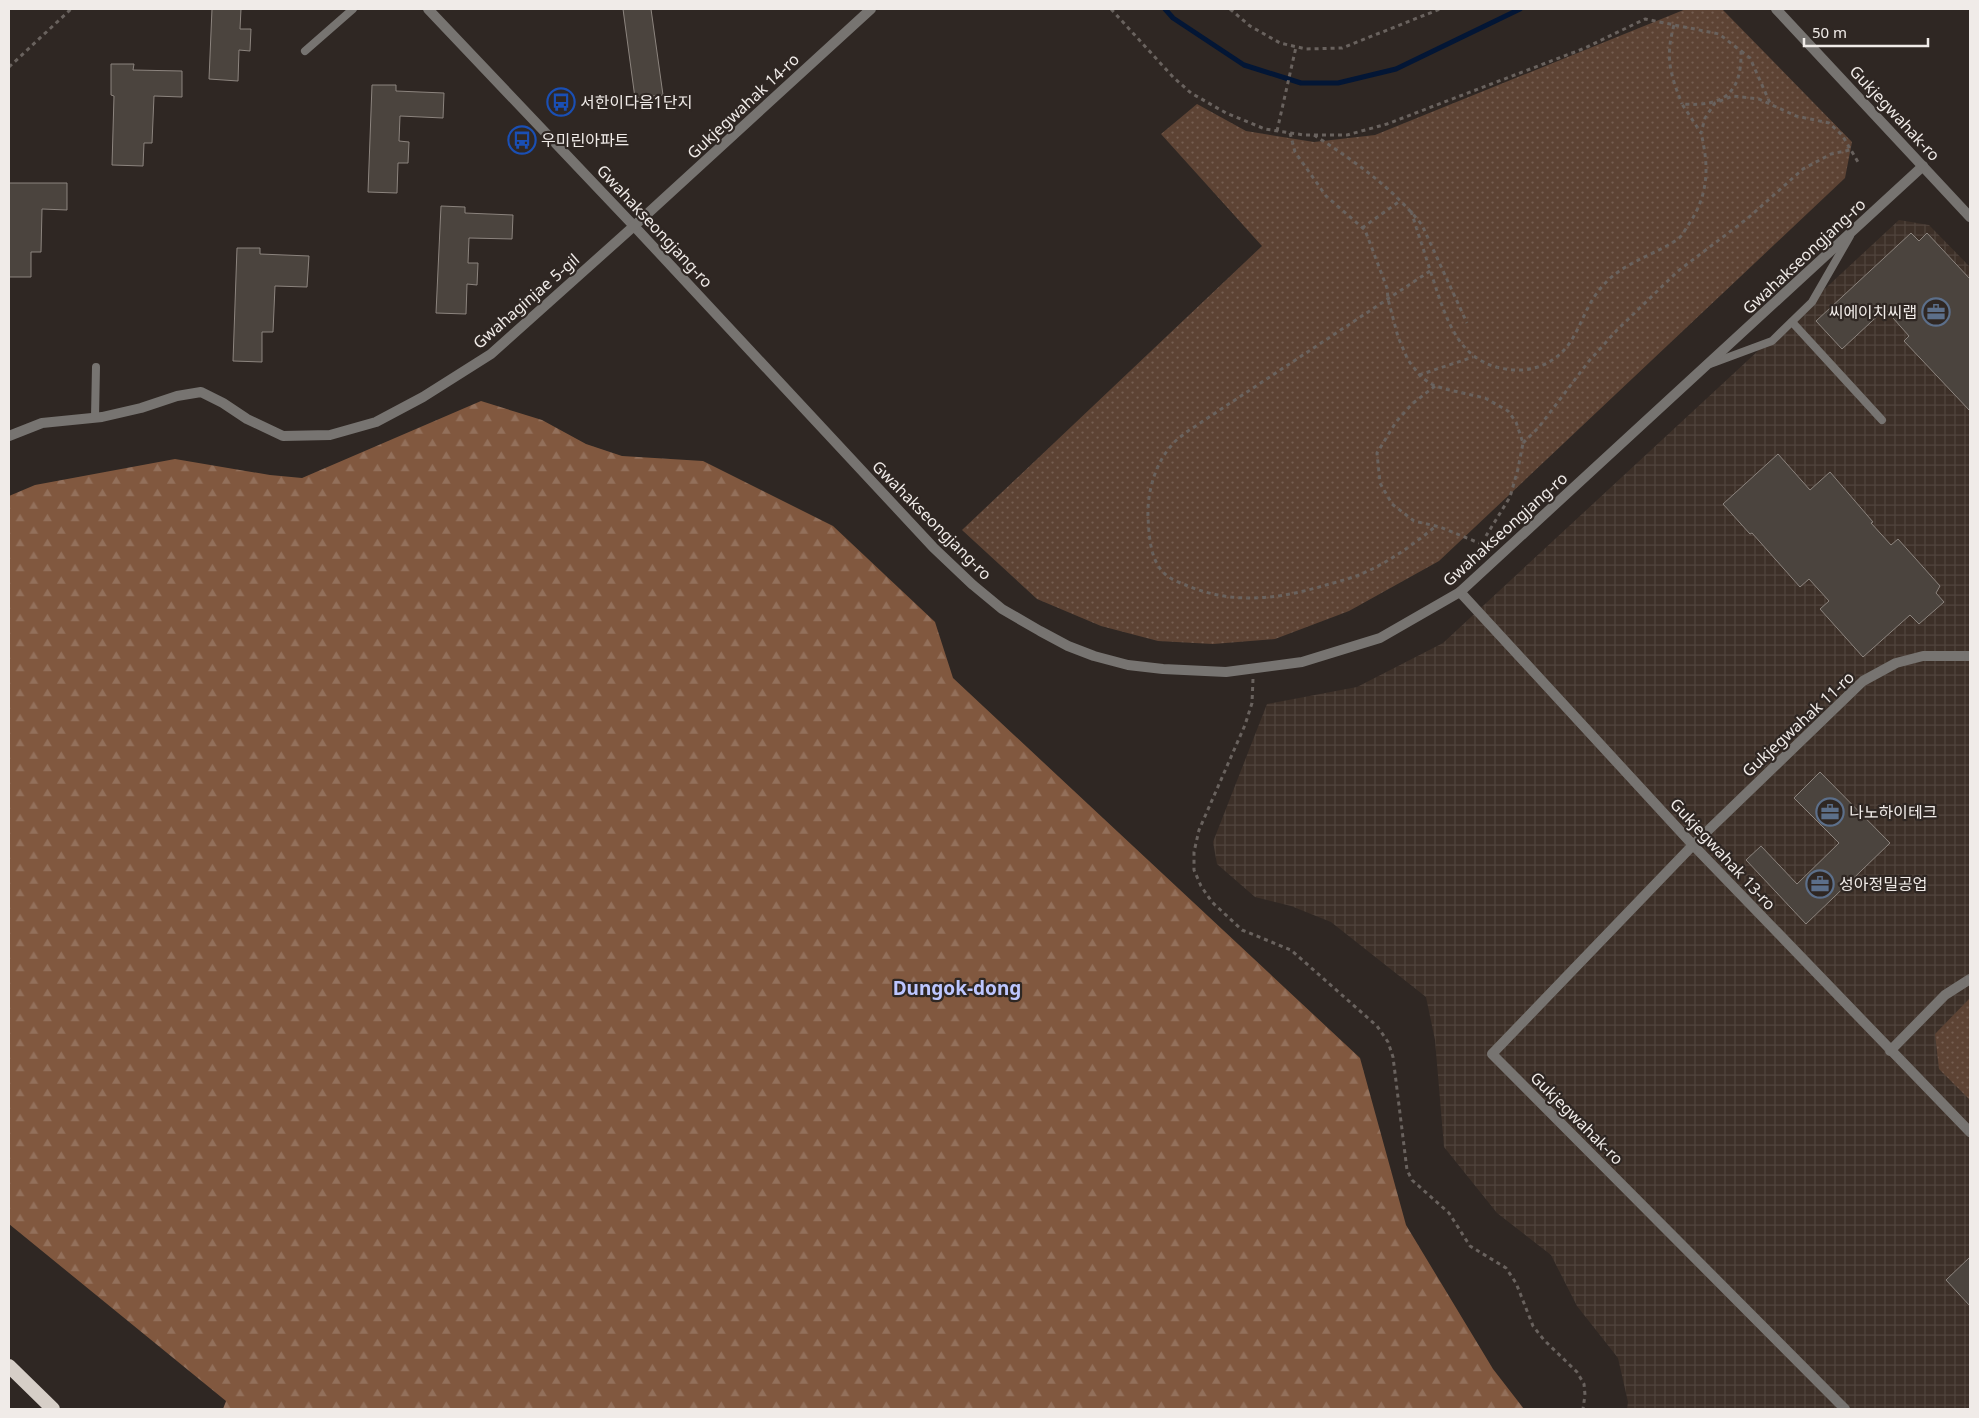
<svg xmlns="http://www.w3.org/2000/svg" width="1979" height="1418" viewBox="0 0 1979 1418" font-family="'Noto Sans','Noto Sans KR',sans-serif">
	<defs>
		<pattern id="industrial-grid" width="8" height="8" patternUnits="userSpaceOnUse" patternTransform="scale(1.25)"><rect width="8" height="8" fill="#3d3028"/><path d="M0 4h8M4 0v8" fill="none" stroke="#50443d"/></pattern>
		<pattern id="forest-firs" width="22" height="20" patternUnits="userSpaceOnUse" patternTransform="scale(1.25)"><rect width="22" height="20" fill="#81583f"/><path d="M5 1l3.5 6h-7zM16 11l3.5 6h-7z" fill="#93705b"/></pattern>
		<pattern id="park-dots" width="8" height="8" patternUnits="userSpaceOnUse" patternTransform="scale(1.25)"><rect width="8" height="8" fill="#5d4334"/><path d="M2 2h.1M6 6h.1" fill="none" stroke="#755e51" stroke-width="1.8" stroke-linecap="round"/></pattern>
	</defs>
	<rect width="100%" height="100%" fill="#2f2723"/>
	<polygon fill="url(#industrial-grid)" points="1899,220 1929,225 1970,267 1970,1409 1627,1409 1628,1402 1618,1358 1577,1306 1551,1255 1497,1213 1444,1147 1435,1040 1426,997 1331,922 1291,906 1255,897 1217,864 1213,842 1267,704 1357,687 1443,643"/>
	<polygon fill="url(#forest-firs)" points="481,401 542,420 586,444 622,456 703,461 833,526 935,622 953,678 1360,1058 1406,1225 1493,1369 1524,1409 223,1409 226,1401 9,1224 9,496 35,485 175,459 270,475 302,478"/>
	<g fill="url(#park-dots)">
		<polygon points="1686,9 1722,9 1852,142 1845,178 1439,561 1349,611 1275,639 1213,644 1158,641 1101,626 1037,599 962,530 1262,246 1161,134 1197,104 1246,131 1314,142 1375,135"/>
		<polygon points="1970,998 1970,1100 1939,1069 1935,1034"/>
	</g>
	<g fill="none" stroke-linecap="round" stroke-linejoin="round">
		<polyline stroke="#031635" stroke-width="5" points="1165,9 1173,18 1244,65 1301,83 1338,83 1396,69 1520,9"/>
	</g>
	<g fill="#4b443e" stroke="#8c847e">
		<polygon points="212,9 241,9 240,29 251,29 250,51 239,50 238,81 209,79"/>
		<polygon points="623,9 651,9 663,95 635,98"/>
		<polygon points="111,64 134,64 133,70 182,71 182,97 154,96 152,143 144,143 143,166 112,165 114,96 111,95"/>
		<polygon points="372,85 396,85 396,91 444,93 443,118 400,116 399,141 409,142 408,163 398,163 397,193 368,192"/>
		<polygon points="9,183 67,183 67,210 42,209 41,252 31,252 31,277 9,277"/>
		<polygon points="441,206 465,207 465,213 513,215 512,239 469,238 468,263 478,263 477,285 467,284 466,314 436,313"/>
		<polygon points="1911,233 1919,241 1927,233 1970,279 1970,411 1904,341 1909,336 1885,309 1842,349 1816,321"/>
		<polygon points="237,248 260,248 260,254 309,256 307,287 275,286 273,332 262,332 262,362 233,361"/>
		<polygon points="1778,454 1810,490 1830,472 1873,522 1871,523 1891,545 1898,539 1940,586 1936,593 1944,602 1919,624 1910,615 1863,657 1820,609 1829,601 1809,579 1800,587 1752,533 1750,534 1723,504"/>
		<polygon points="1820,772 1890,843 1806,924 1746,860 1761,846 1797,884 1839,843 1794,798"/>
		<polygon points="1970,1257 1970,1306 1946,1280"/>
	</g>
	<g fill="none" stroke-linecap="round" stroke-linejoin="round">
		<g stroke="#69625e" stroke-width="3" stroke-dasharray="4 4" stroke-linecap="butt">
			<path d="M1111,9L1173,77L1191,93L1226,113L1265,129L1304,135H1347L1387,124L1585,48L1645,19L1719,34L1741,51C1742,94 1723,107 1682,104L1701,133L1705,118L1715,103L1733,96L1759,99L1796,116L1829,123L1842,135L1858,162"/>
			<polyline points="1230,9 1250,26 1280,43 1306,49 1342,48 1440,9"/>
			<path d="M1674,25C1665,58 1670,73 1682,104"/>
			<polyline points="1741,51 1750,58 1770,103"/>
			<polyline points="9,67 71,9"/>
			<polyline points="1277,131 1296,47"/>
			<polyline points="1290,133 1295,152 1326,196 1365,230 1387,288 1388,299 1398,337 1408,360 1421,377 1433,385 1445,389 1485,398 1508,411 1516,422 1523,443 1518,469 1510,497 1486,536"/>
			<path d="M1314,135C1354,161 1392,187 1422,225L1467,323"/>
			<path d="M1411,211C1418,233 1425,254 1432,276C1447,321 1459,367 1515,370C1534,371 1553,363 1565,349C1579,333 1584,310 1597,293C1618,263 1650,258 1678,239C1683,235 1686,228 1689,224C1709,194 1709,166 1701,133"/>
			<polyline points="1362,228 1400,201"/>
			<path d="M1430,271L1188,431C1182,436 1175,440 1171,446C1155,464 1147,493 1148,517C1149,535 1150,561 1165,574C1171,580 1181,583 1188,586C1234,605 1280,599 1326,585C1337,582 1348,579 1359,575C1386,564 1413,545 1436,526"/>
			<polyline points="1419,375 1473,357"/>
			<polyline points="1435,386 1412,404 1396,422 1377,453 1380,483 1392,504 1414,521 1440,527 1479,543"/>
			<polyline points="1523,443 1539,427 1589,361 1617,330 1678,271 1748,218 1803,169 1831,154 1850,150"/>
			<polyline points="1253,679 1252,703 1245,725 1199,830 1194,852 1194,870 1201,886 1212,902 1242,930 1291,950 1377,1026 1388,1042 1393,1057 1407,1170 1412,1180 1449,1213 1470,1246 1506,1268 1516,1283 1533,1326 1544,1340 1577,1372 1584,1384 1585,1395 1583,1409"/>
		</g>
		<g stroke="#777471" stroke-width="8">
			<polyline points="305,51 353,9"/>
			<polyline points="1792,322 1882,420"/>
			<polyline points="1710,364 1772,341 1812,302 1850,236"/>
			<polyline points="95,417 96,367"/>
		</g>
		<g stroke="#777471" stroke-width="10">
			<polyline points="9,436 42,423 102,417 141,408 177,396 201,392 223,403 247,419 283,436 330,435 376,422 423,397 491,354 634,226"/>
			<polyline points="1460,592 1693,845 1970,1132"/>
			<polyline points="1890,1051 1945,995 1970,979"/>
			<polyline points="1845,1409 1492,1054 1693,845 1863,681 1896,663 1923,656 1970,656"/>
		</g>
		<g stroke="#777471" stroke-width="10">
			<polyline points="428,9 634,226 933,547 973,585 1002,609 1040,631 1068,646 1094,656 1128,665 1163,669 1226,672 1302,662 1380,638 1460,592 1923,166"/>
			<polyline points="1776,9 1970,217"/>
			<polyline points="634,226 871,9"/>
		</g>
		<polyline stroke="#d6cec7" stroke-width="14" points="9,1366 53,1409"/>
	</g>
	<defs>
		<g id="bus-ring" transform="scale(1.4375)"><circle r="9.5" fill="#2f2723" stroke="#1a4fb4" stroke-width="1.5"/><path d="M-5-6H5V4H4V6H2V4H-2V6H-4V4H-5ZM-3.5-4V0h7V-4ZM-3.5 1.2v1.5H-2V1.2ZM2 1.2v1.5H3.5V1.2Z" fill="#1a4fb4"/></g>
		<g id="office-ring" transform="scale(1.4375)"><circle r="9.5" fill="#2f2723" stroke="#5c6f8a" stroke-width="1.5"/><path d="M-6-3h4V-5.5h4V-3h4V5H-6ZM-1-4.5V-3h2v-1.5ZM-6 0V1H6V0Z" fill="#5c6f8a"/></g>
	</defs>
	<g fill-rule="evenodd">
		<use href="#bus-ring" x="561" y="102"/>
		<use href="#bus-ring" x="522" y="140"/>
		<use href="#office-ring" x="1936" y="312"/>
		<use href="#office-ring" x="1830" y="812"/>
		<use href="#office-ring" x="1820" y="884"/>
	</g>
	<g text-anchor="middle" stroke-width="4.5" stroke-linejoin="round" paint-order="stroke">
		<g font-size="16" fill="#f0ebe8" stroke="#2f2723" text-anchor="start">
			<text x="580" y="108">서한이다음1단지</text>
			<text x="541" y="146">우미린아파트</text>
			<text x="1917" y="318" text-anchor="end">씨에이치씨랩</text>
			<text x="1849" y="818">나노하이테크</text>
			<text x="1839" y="890">성아정밀공업</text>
		</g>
		<g font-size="16" fill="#f0ebe8" stroke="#2f2723">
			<text transform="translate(743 106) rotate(-43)" y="6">Gukjegwahak 14-ro</text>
			<text transform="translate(1895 113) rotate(47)" y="6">Gukjegwahak-ro</text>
			<text transform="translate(655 226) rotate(47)" y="6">Gwahakseongjang-ro</text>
			<text transform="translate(1804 256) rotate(-43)" y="6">Gwahakseongjang-ro</text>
			<text transform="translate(526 301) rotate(-41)" y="6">Gwahaginjae 5-gil</text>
			<text transform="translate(932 520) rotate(45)" y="6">Gwahakseongjang-ro</text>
			<text transform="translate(1505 529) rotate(-42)" y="6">Gwahakseongjang-ro</text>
			<text transform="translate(1798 724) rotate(-43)" y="6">Gukjegwahak 11-ro</text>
			<text transform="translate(1723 854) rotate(47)" y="6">Gukjegwahak 13-ro</text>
			<text transform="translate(1577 1118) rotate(45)" y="6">Gukjegwahak-ro</text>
		</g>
		<g font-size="19" font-weight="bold" fill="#bdc6ff" stroke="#2f2723">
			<text x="957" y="995">Dungok-dong</text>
		</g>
	</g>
	<rect width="1979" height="1418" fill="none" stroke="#f0ebe8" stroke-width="20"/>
	<path d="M1804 38v8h124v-8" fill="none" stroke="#f0ebe8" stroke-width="2.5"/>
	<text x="1812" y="38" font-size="15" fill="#f0ebe8" stroke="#2f2723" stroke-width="4" paint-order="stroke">50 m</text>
</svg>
